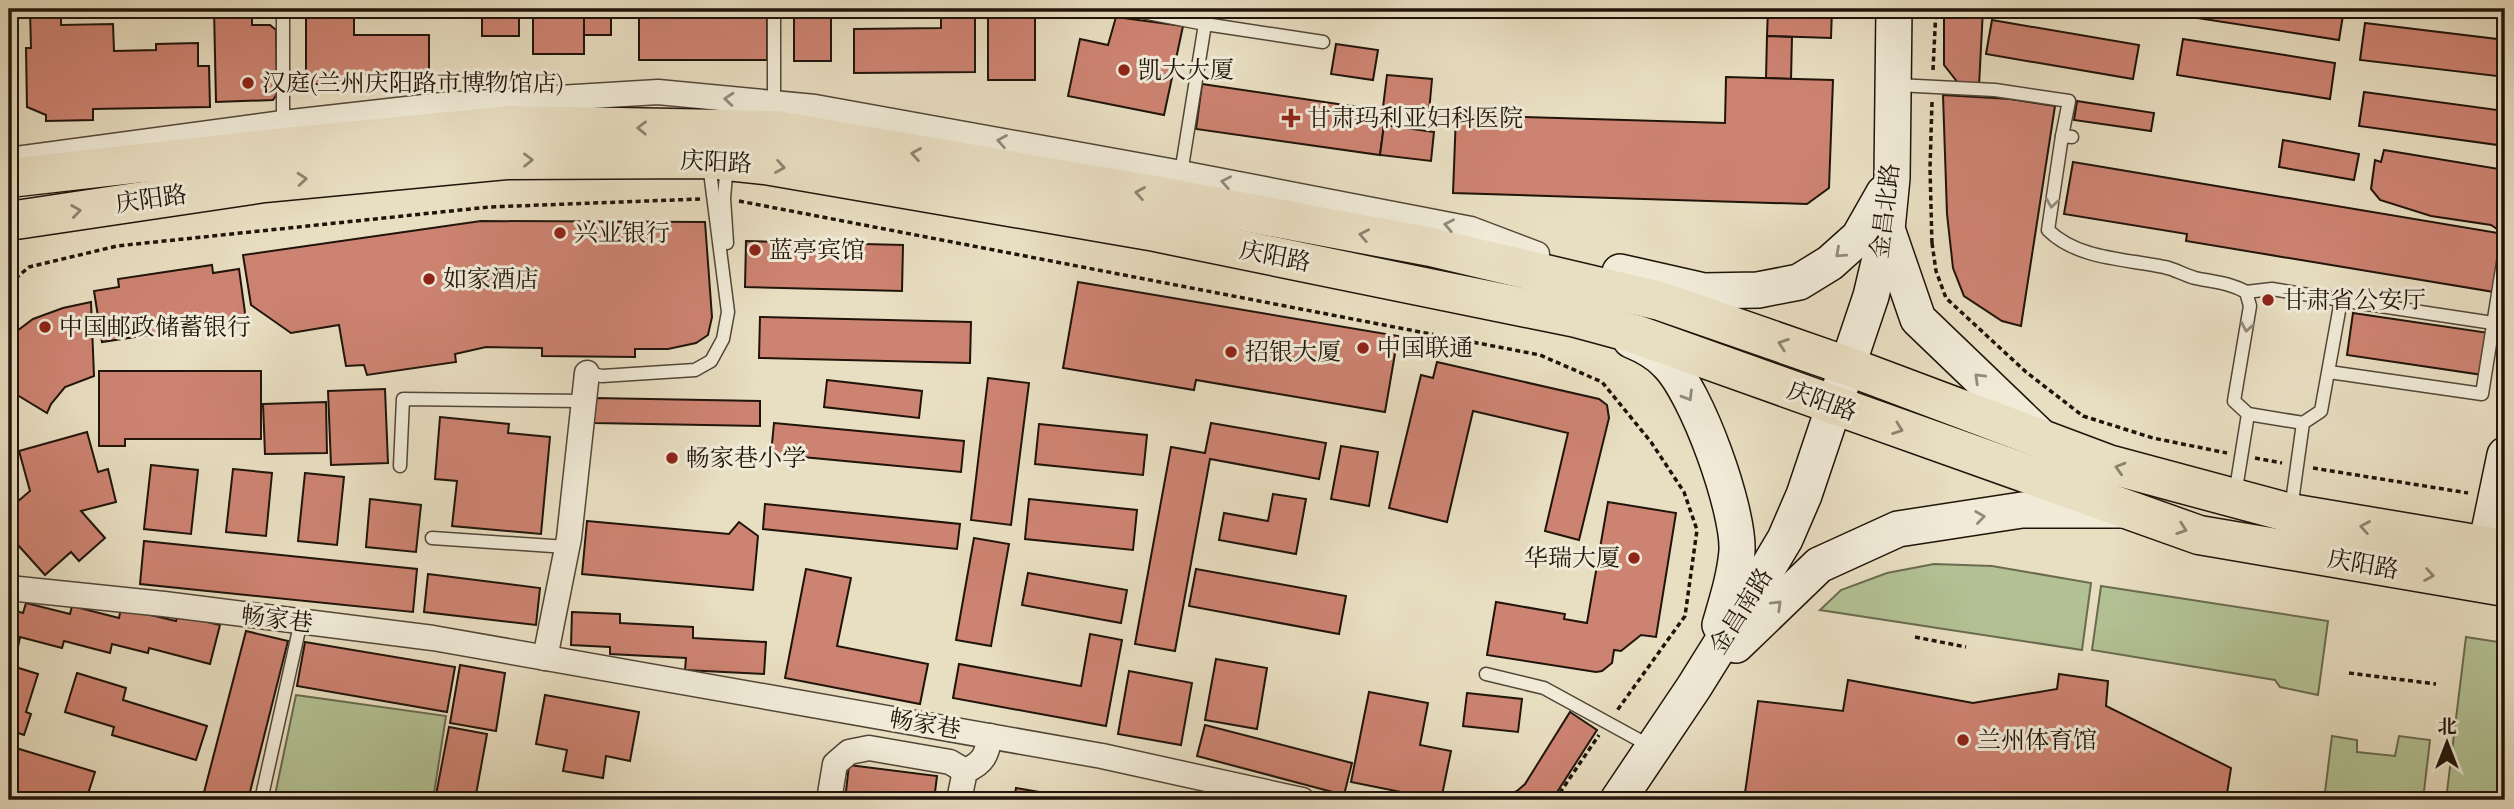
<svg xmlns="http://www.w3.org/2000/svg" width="2514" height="809" viewBox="0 0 2514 809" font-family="'IM FELL French Canon','Noto Serif SC',serif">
	<rect width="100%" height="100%" fill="#e8dec1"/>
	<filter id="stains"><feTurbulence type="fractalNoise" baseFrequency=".00286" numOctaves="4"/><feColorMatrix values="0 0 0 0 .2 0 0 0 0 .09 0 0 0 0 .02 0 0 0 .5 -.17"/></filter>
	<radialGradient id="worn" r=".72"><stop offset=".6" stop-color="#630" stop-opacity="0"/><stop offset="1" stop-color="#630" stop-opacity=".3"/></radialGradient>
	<g fill="#b3c295" stroke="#6a6b50" stroke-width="2">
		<polygon points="1934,564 1992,566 2091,583 2082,650 1820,610 1841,590 1887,573"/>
		<polygon points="2101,586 2328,621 2318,695 2280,687 2275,680 2092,650"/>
		<polygon points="2466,637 2505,643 2505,800 2446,800"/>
		<polygon points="296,695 446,716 433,800 274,800"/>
		<polygon points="2332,736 2357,740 2357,752 2395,756 2399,736 2430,740 2423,800 2324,800"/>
	</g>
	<g fill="#cd8372" stroke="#20140a" stroke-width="2">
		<polygon points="30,9 61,9 61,25 113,24 114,51 156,50 156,44 198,43 198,66 209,66 210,107 93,109 93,120 46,121 46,115 27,107 26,48 31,48"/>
		<polygon points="214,9 252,9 252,25 270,25 276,30 277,94 273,100 216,102"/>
		<polygon points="306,9 354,9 354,35 429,35 429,73 354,74 354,84 306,84"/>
		<rect x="482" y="9" width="37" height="27"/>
		<rect x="584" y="9" width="27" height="26"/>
		<rect x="794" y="9" width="37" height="52"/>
		<rect x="988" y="9" width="47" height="71"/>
		<polygon points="1768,9 1832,9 1831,38 1767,36"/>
		<polygon points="1944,9 1983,9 1979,86 1959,84 1944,65"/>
		<polygon points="2185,9 2344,9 2339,40 2184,16"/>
		<polygon points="941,11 975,11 975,72 854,73 854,29 941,28"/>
		<rect x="533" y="13" width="51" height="41"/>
		<polygon points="1116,17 1183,26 1164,115 1068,96 1080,39 1108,45"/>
		<rect x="639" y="18" width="128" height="42"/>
		<polygon points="1992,20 2139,45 2133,79 1986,54"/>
		<polygon points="2365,23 2505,40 2505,77 2360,60"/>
		<polygon points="1767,36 1792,37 1791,79 1766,78"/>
		<polygon points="2183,39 2335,63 2330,99 2177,75"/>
		<polygon points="1336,44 1378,50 1373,80 1331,74"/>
		<polygon points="1387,75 1432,79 1429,112 1383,107"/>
		<polygon points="1726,77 1833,80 1829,188 1807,204 1453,193 1456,115 1725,123"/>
		<polygon points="1202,84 1386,111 1380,155 1196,129"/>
		<polygon points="2364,92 2505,111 2505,146 2359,126"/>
		<polygon points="1943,95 2010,99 2055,106 2021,326 2002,321 1964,296 1953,268 1947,214"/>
		<polygon points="2077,101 2154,113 2151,131 2074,120"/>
		<polygon points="1384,125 1434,132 1431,161 1380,155"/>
		<polygon points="2283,140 2359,154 2354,180 2279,167"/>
		<polygon points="2384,150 2505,170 2505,220 2500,219 2497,229 2491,225 2431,216 2380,200 2371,189 2375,160 2381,162"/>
		<polygon points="2073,162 2504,234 2494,292 2186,241 2187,234 2064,214"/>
		<polygon points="481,221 705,222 712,317 708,335 696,343 668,349 635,349 635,357 542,356 542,348 486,347 455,354 456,362 367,375 364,365 346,366 339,325 291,333 251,305 243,255"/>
		<polygon points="746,241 903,245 902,291 745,287"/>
		<polygon points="212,265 213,273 239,269 246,320 102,342 94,291 119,287 118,279"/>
		<polygon points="1078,282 1398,336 1385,412 1196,380 1194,390 1063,368"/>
		<polygon points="91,302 94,376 65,387 51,404 47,413 9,390 9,337 33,319 63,308"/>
		<polygon points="2353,313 2489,333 2483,375 2347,355"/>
		<polygon points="760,317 971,322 970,363 759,358"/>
		<polygon points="1437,362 1599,399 1607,405 1609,418 1579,540 1545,531 1568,433 1473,411 1447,522 1389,508 1421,375 1433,378"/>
		<polygon points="99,371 261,371 261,439 125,439 125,446 99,446"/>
		<polygon points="988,378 1029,383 1011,525 971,520"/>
		<polygon points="827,380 922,391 919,418 824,407"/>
		<polygon points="385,389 388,463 331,465 328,391"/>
		<polygon points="594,398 760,401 760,426 594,423"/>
		<polygon points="326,402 327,453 265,454 263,404"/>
		<polygon points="440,417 509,424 508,433 550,437 541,534 452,526 457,481 435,479"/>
		<polygon points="774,423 964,441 961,472 771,454"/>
		<polygon points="1211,423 1326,443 1319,479 1210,459 1175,651 1135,644 1171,447 1205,453"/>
		<polygon points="1039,424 1147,435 1143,475 1035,464"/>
		<polygon points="87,432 98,472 108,469 116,502 81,511 105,538 79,561 71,552 45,575 9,535 9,509 30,491 19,451"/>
		<polygon points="1341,446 1378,452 1369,506 1331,499"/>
		<polygon points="151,465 198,470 191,534 144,529"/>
		<polygon points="233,469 272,473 266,536 226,532"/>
		<polygon points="305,473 344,477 337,545 298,541"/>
		<polygon points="1273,494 1306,499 1296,554 1219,540 1224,513 1268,521"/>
		<polygon points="370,499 421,505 416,552 366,547"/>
		<polygon points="1029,499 1137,510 1133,550 1025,539"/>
		<polygon points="1608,502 1676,513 1656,637 1641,635 1621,651 1614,650 1612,663 1602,671 1596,672 1487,655 1496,602 1565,614 1564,619 1587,623"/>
		<polygon points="765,504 960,524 957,549 763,529"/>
		<polygon points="587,521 729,534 739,522 758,536 753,590 582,574"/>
		<polygon points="974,538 1009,544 991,646 956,640"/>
		<polygon points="144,541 417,569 413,612 140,584"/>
		<polygon points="806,569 851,578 837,646 928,664 920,704 785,678"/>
		<polygon points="1196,569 1346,596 1339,634 1189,606"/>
		<polygon points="1028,573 1127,590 1121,623 1022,605"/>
		<polygon points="428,574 540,588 536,625 424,612"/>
		<polygon points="26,603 70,614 72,606 119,618 121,608 176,621 178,615 220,625 210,664 149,648 148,653 112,644 110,653 64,641 62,648 20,637 18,647 9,644 9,609 23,613"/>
		<polygon points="572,612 620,614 620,623 693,627 693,638 766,642 764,674 685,670 686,658 610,654 610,647 571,645"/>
		<polygon points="246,631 288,641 248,800 202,800"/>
		<polygon points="1090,634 1122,640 1106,726 953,698 959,664 1081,686"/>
		<polygon points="305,642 455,667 447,712 297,686"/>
		<polygon points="1216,659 1267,668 1257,729 1205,720"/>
		<polygon points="9,665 38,674 26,712 31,714 24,735 9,730"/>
		<polygon points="460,665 505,673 496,731 450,723"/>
		<polygon points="1129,671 1192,683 1181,745 1118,734"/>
		<polygon points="77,673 126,688 123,700 207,726 196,760 112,735 114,727 65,712"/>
		<polygon points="2059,674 2108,681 2106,706 2231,768 2226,800 1744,800 1758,701 1843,711 1848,680 1973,703 2057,689"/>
		<polygon points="1369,692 1428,703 1420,745 1451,751 1441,800 1351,782"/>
		<polygon points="1467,693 1522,699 1518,732 1463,726"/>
		<polygon points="545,695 639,712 630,761 606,756 603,778 563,771 567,750 536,744"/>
		<polygon points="1570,712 1597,730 1552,800 1452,800 1453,793 1496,798 1507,796 1517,791 1525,784"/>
		<polygon points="1205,725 1352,763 1344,795 1197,756"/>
		<polygon points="449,727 487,734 475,800 435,800"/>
		<polygon points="16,748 95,772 86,800 42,800 9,790 9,772"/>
		<polygon points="849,765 937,776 934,800 845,800"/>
		<polygon points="1016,788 1086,800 1014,800"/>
		<polygon points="88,793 112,800 86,800"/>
	</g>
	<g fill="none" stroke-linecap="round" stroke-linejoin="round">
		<g stroke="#524638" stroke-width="15">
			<g id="lane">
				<polyline points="283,9 283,123"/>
				<polyline points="1127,9 1205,24 1181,173"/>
				<polyline points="1205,24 1323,42"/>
				<polyline points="1897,85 1995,90 2069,101 2062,136 2072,137"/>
				<polyline points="774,103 774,9"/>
				<path d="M2062,136L2048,230C2077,259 2126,259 2164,267C2175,269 2184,275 2195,278C2213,282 2231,283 2246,292L2250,306L2234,401L2248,414L2235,495"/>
				<polyline points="727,164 724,198 727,243"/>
				<polyline points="2246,292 2272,289 2341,300"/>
				<polyline points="2329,372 2482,394 2505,250"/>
				<polyline points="587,373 602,376 695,370 711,361 723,339 728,312 709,164"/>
				<polyline points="2248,414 2303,423"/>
				<polyline points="400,466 403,399 584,401"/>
				<polyline points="2291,509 2303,423 2321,411 2341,300 2493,323"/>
				<polyline points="432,538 567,547"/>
				<polyline points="1486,674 1544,688 1650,746"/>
				<polyline points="261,800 301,621"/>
			</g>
		</g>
		<g stroke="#524638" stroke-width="27">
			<g id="street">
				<polyline points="9,160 283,123 442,105 658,92 815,107 1181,173 1471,229 1537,254"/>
				<polyline points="9,588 164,604 433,638 1102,756 1302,800"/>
				<polyline points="545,658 569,538 587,373"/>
				<polyline points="829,800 835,764 849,752 869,748 950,762 965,771"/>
				<path d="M959,800L965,771C984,763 987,754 990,736"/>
			</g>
		</g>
		<g stroke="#20140a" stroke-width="38">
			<g id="secondary">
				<polyline points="1887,229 1918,319 2044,440"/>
				<polyline points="1620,272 1704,291 1758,290 1799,282 1830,263 1859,237 1884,193"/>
				<path d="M1631,340C1643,345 1658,353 1667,363C1697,392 1739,510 1737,551C1735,576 1727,601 1720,625"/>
				<polyline points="2486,546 2505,455"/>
				<polyline points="1736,645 1819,565 1898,529 2022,510 2121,510"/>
				<polyline points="1618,800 1694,687 1757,586 1785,539 1804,495 1871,296 1887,229 1892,178 1894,9"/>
			</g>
		</g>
		<g stroke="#20140a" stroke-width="41">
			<g id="primary">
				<polyline points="9,178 266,149 511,125 777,130 1165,197 1431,247 1660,301 1847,366 2108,464 2290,513 2505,549"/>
				<polyline points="9,221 264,183 506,160 708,159 765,165 1150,231 1576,318 1635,334 2199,535 2505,587"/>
			</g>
		</g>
		<g stroke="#20140a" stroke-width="3.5" stroke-dasharray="5 3.5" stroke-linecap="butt">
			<polyline points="1933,70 1936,9"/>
			<polyline points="1932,102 1930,168 1932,245"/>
			<polyline points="739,201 1540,355 1602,382 1651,442 1684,492 1697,530 1685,616 1616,712"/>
			<polyline points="1932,243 1936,271 1946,298 2026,372 2083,416 2153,438 2227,453"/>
			<polyline points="9,284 29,267 117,246 489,207 700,199"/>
			<polyline points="2255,458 2282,463"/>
			<polyline points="2313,468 2468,493"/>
			<polyline points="1915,637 1966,647"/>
			<polyline points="2349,673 2436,684"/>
			<polyline points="1555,800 1599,735"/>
		</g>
		<use href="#lane" stroke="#f0ead7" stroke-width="12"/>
		<use href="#street" stroke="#f0ead7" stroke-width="24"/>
		<use href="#secondary" stroke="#f0ead7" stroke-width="35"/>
		<use href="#primary" stroke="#e8dec1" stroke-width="38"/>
	</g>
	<defs><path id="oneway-chevron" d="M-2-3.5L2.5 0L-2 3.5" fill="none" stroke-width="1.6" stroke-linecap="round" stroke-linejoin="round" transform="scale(1.75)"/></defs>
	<g stroke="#928a7b">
		<use href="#oneway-chevron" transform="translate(729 99) rotate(-175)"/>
		<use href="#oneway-chevron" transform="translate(1002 141) rotate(-170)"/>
		<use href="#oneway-chevron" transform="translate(1226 182) rotate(-169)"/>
		<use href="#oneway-chevron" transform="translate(2052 203) rotate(99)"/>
		<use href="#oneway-chevron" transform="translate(1449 225) rotate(-169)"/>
		<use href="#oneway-chevron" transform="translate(1840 253) rotate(138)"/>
		<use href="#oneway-chevron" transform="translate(2247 327) rotate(100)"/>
		<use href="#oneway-chevron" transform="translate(1979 378) rotate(-136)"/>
		<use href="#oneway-chevron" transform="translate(1688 396) rotate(59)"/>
		<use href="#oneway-chevron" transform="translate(1980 517) rotate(-8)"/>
		<use href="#oneway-chevron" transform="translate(1777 605) rotate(-44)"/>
	</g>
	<g stroke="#8e836f">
		<use href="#oneway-chevron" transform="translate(642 128) rotate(-179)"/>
		<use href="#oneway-chevron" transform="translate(916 154) rotate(-170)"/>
		<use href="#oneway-chevron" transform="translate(528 160) rotate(-1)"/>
		<use href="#oneway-chevron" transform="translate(780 167) rotate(10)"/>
		<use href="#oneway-chevron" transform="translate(302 179) rotate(-5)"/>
		<use href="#oneway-chevron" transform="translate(1140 193) rotate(-170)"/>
		<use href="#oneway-chevron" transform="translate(76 211) rotate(-8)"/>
		<use href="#oneway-chevron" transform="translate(1364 235) rotate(-169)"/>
		<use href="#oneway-chevron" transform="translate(1783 344) rotate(-161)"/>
		<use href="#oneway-chevron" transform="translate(1898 429) rotate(20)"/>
		<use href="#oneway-chevron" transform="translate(2120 468) rotate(-164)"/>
		<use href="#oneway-chevron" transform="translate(2365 527) rotate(-170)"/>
		<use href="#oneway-chevron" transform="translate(2182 529) rotate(19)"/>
		<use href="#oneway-chevron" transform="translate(2429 575) rotate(9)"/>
	</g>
	<g fill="#8f2418" stroke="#f0ead7" stroke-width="2.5">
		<circle cx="1124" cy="70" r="7"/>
		<circle cx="248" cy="83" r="7"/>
		<path d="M1287.5 107.5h7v7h7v7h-7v7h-7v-7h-7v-7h7z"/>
		<circle cx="560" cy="233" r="7"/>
		<circle cx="755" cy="250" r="7"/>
		<circle cx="429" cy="279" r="7"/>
		<circle cx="2268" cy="300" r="7"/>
		<circle cx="45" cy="327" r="7"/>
		<circle cx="1363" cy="348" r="7"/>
		<circle cx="1231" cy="352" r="7"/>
		<circle cx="672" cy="458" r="7"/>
		<circle cx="1634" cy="558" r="7"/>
		<circle cx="1963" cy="740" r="7"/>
	</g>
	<g text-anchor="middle" stroke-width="6" stroke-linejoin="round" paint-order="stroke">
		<g font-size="24" fill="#20140a" stroke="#f0ead7" text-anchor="start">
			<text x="1138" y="78">凯大大厦</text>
			<text x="262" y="91">汉庭(兰州庆阳路市博物馆店)</text>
			<text x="1307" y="126">甘肃玛利亚妇科医院</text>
			<text x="574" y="241">兴业银行</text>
			<text x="769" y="258">蓝亭宾馆</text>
			<text x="443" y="287">如家酒店</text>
			<text x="2282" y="308">甘肃省公安厅</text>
			<text x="59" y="335">中国邮政储蓄银行</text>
			<text x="1377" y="356">中国联通</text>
			<text x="1245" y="360">招银大厦</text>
			<text x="686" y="466">畅家巷小学</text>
			<text x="1620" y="566" text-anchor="end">华瑞大厦</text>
			<text x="1977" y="748">兰州体育馆</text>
		</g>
		<g font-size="24" fill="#20140a" stroke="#f0ead7">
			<text transform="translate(716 162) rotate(3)" y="8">庆阳路</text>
			<text transform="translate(151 199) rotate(-8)" y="8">庆阳路</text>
			<text transform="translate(1885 211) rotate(-83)" y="8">金昌北路</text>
			<text transform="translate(1275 256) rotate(11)" y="8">庆阳路</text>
			<text transform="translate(1822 401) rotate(20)" y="8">庆阳路</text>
			<text transform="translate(2363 564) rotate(10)" y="8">庆阳路</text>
			<text transform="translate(1741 611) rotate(-58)" y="8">金昌南路</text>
			<text transform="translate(277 619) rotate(7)" y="8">畅家巷</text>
			<text transform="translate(925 724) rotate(10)" y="8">畅家巷</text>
		</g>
	</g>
	<rect width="2514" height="809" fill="none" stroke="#e8dec1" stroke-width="35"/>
	<rect x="10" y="10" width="2493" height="788" fill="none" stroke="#20140a" stroke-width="3.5"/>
	<rect x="18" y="18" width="2479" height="774" fill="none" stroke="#20140a" stroke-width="2"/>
	<g transform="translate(2447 743)" stroke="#f0ead7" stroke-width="5" paint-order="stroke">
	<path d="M0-5L12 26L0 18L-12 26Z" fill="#20140a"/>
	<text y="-10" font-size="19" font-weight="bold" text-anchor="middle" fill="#20140a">北</text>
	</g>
	<rect width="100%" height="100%" filter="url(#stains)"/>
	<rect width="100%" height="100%" fill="url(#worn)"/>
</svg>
